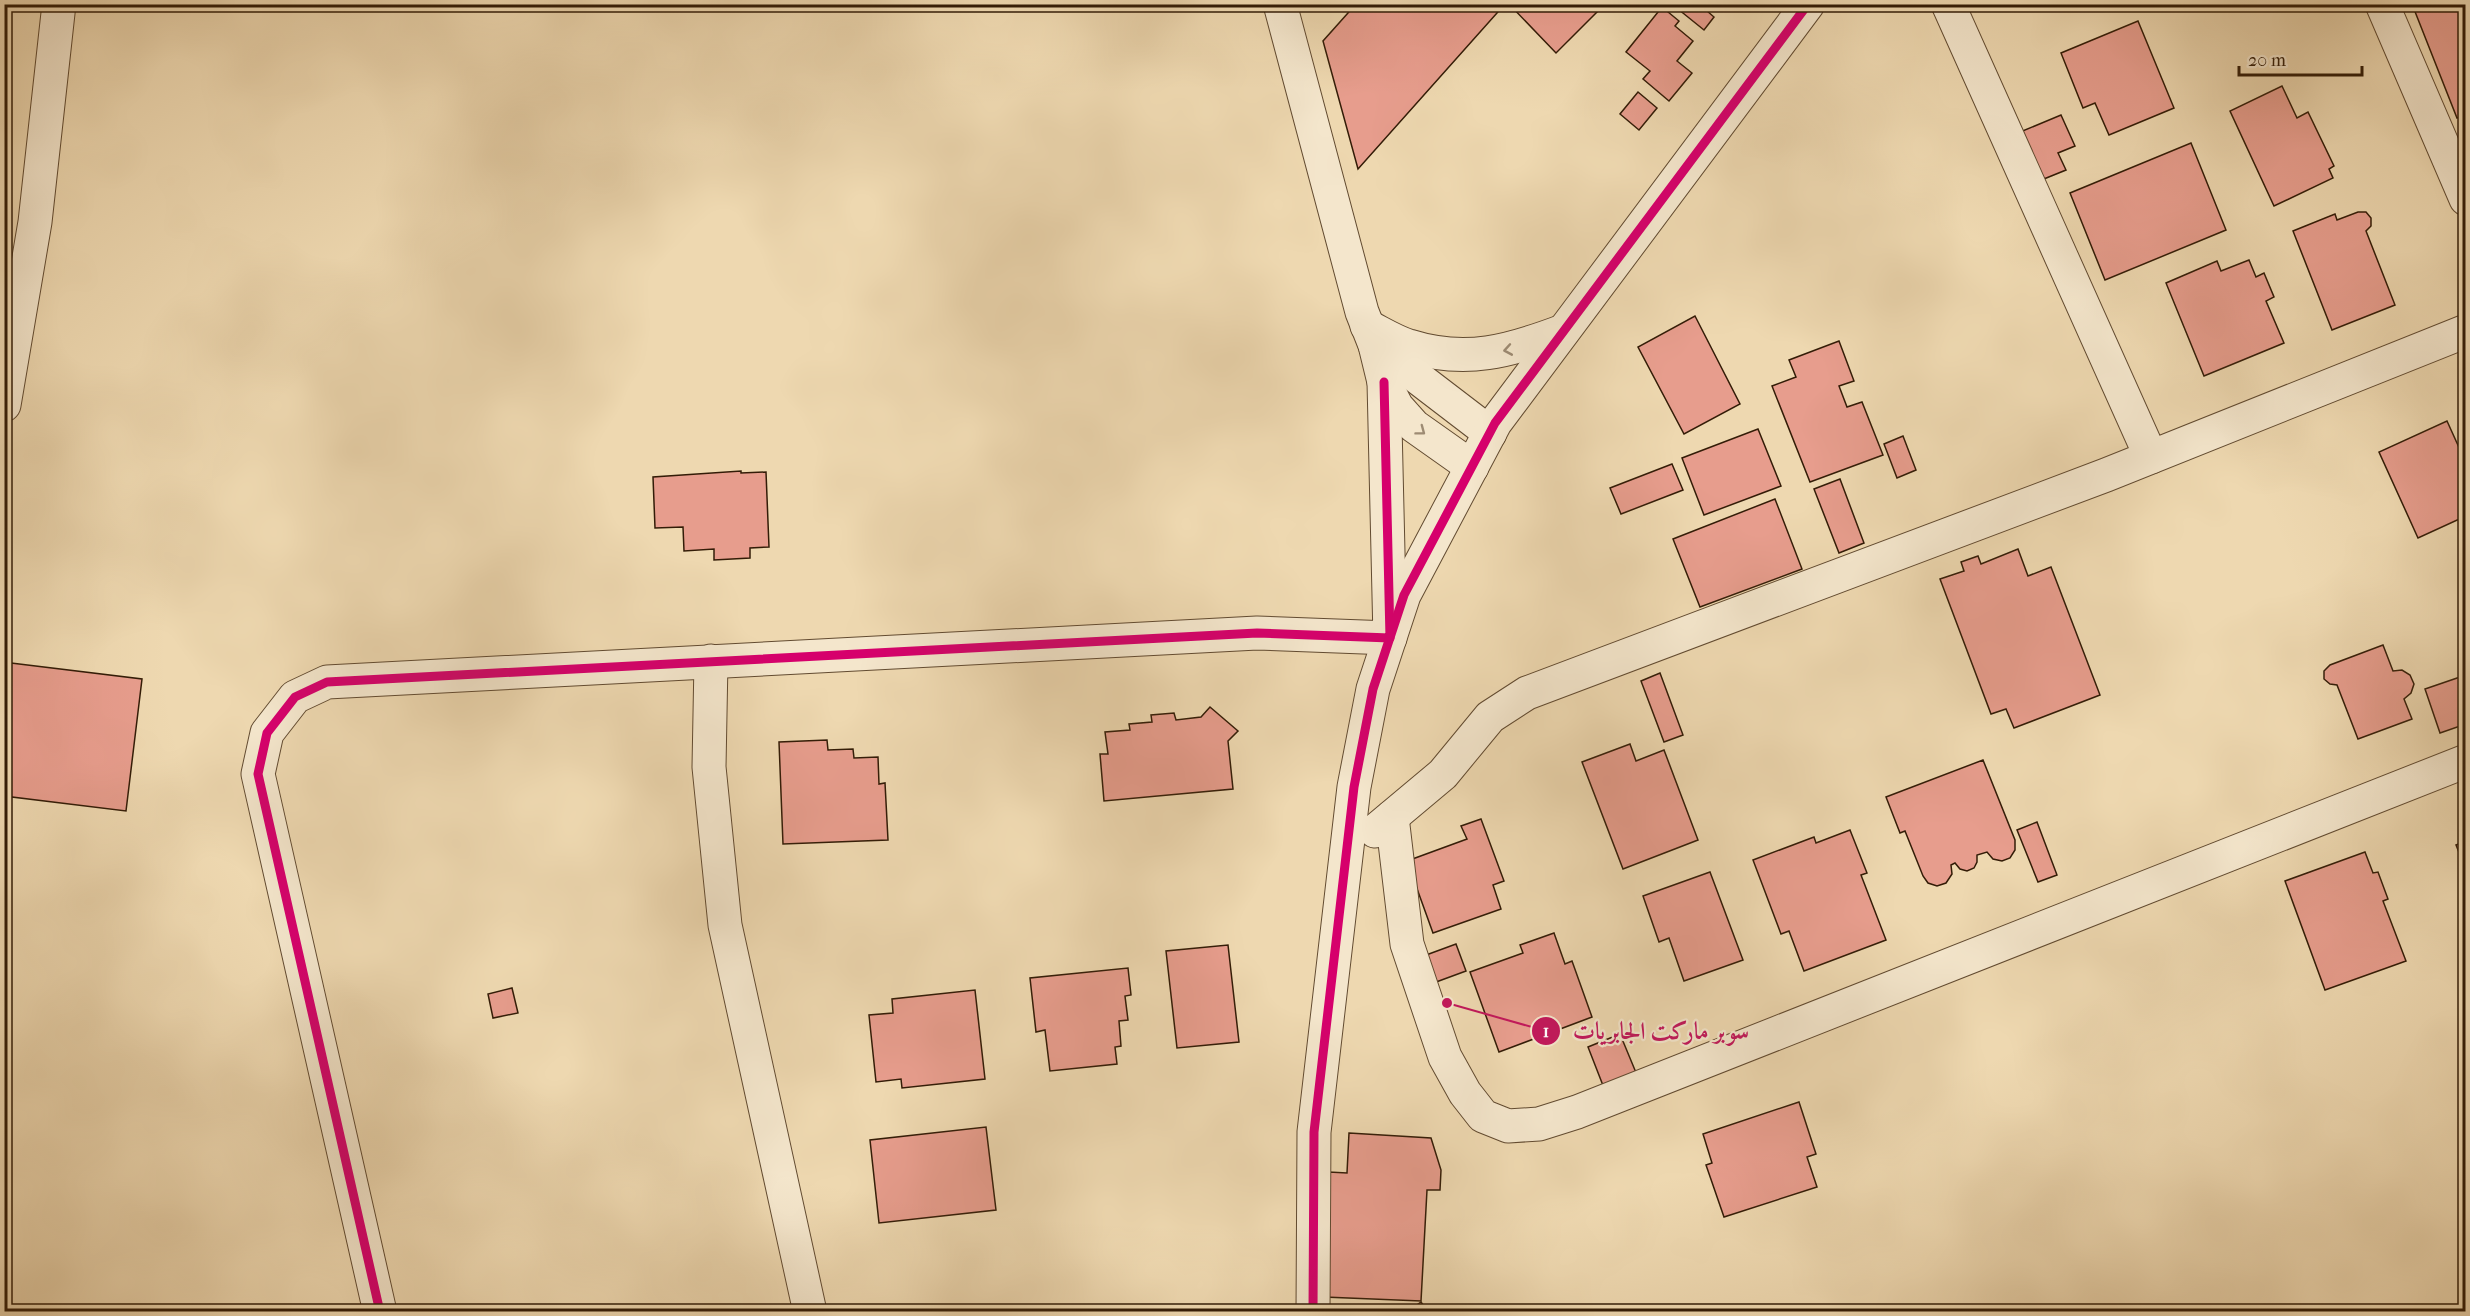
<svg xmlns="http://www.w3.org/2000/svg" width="2470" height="1316" viewBox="0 0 2470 1316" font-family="'IM FELL French Canon',Amiri,serif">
	<rect width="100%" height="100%" fill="#eed8b0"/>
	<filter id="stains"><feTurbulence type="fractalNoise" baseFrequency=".00333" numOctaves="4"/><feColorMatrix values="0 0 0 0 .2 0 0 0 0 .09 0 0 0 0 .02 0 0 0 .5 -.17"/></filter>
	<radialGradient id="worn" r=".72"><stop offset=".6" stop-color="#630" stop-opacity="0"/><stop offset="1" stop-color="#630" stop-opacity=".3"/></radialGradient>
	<g fill="#e79d8d" stroke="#331c07" stroke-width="1.5">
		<polygon points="1356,4 1505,4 1358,169 1323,41"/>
		<polygon points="1509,4 1605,4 1556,53"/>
		<polygon points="1699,4 1714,17 1704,30 1673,5"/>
		<polygon points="2412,4 2466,4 2466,115 2457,118"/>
		<polygon points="1662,7 1679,21 1675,26 1693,41 1677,61 1692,73 1669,101 1643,79 1650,71 1626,52"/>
		<polygon points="2138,21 2174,108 2109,135 2095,103 2083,108 2061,53"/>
		<polygon points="2282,86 2297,118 2308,112 2334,166 2329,169 2333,178 2274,206 2230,111"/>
		<polygon points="1638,92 1657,108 1639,130 1620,114"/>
		<polygon points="2061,115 2075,146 2058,153 2066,170 2034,183 2013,135"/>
		<polygon points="2466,141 2466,160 2459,144"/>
		<polygon points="2191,143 2226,230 2105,280 2070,193"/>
		<polygon points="2358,212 2366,212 2371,218 2371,226 2366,231 2395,305 2332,330 2293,231 2335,214 2337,220"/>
		<polygon points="2249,260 2256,277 2264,273 2274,297 2266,301 2284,343 2204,376 2166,283 2217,261 2221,271"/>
		<polygon points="1695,316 1740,404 1684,434 1638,347"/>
		<polygon points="1839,341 1854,381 1839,386 1847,407 1862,402 1883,455 1810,482 1772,386 1796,377 1789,360"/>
		<polygon points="2447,421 2466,463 2466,516 2418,538 2379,452"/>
		<polygon points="1758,429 1781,486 1704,515 1682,458"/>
		<polygon points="1903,436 1916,470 1897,478 1884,444"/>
		<polygon points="1672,464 1683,490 1621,514 1610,488"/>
		<polygon points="741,471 741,473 766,472 769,547 750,548 750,558 714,560 714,549 684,551 683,527 655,528 653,477"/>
		<polygon points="1840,479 1864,543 1839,553 1814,489"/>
		<polygon points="1775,499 1802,569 1700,607 1673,539"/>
		<polygon points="2018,549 2028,576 2051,567 2100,695 2014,728 2006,709 1991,714 1940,579 1964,571 1961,562 1978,556 1981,564"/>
		<polygon points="2383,645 2393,671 2402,670 2410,675 2414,684 2411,693 2404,699 2412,719 2358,739 2337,685 2330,684 2324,679 2324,671 2330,665"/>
		<polygon points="11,663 142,679 126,811 4,796 4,723"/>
		<polygon points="1660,673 1683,735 1664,742 1641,681"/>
		<polygon points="2463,676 2466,683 2466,724 2440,733 2425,689"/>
		<polygon points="1210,707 1238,731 1228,741 1233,789 1104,801 1100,754 1108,754 1105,732 1130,730 1129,724 1152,722 1151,715 1174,713 1176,720 1201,717"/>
		<polygon points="827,740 828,750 853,749 854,758 878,757 879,784 885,783 888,840 783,844 779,742"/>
		<polygon points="1630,744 1636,761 1664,750 1698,840 1623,869 1582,762"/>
		<polygon points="1983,760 2015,840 2015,850 2010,858 2002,861 1993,859 1987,852 1977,855 1977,862 1974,868 1967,871 1960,869 1955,863 1951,865 1952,874 1946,883 1937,886 1928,883 1923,876 1905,831 1900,833 1886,797"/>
		<polygon points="1481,819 1504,881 1493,885 1501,909 1433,933 1407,861 1467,839 1461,826"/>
		<polygon points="2037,822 2057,875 2038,882 2017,830"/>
		<polygon points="1850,830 1867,873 1861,875 1886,940 1804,971 1789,931 1781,934 1753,860 1814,837 1816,843"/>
		<polygon points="2466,841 2466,870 2456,845"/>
		<polygon points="2365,852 2373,873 2378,872 2388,899 2383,901 2406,961 2325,990 2285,881"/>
		<polygon points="1710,872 1743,960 1684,981 1669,938 1659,942 1643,896"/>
		<polygon points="1554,933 1565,964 1572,961 1592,1017 1499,1052 1470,972 1523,953 1520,945"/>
		<polygon points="1456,944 1466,971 1428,985 1418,958"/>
		<polygon points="1228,945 1239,1042 1177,1048 1166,951"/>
		<polygon points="1128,968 1131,995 1125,996 1128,1020 1119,1021 1121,1046 1115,1047 1117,1064 1050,1071 1045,1030 1036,1032 1030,978"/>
		<polygon points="512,988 518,1013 493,1018 488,994"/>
		<polygon points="975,990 985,1079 902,1088 901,1079 876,1082 869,1015 893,1013 892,999"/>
		<polygon points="1620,1034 1637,1075 1604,1088 1588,1047"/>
		<polygon points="1799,1102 1816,1154 1807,1157 1817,1187 1724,1217 1706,1165 1712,1163 1703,1134"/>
		<polygon points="986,1127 996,1210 879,1223 870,1140"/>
		<polygon points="1349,1133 1431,1138 1441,1170 1440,1190 1427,1190 1421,1301 1324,1297 1329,1172 1347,1173"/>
		<polygon points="1421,1302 1428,1312 1407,1312"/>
	</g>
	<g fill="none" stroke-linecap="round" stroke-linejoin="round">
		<g stroke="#624b31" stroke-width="35">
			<g id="minor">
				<polyline points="1280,4 1362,312 1375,345 1384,382 1397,407 1414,426 1472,467"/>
				<polyline points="1948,4 2151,457"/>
				<polyline points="2382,4 2466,199"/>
				<path d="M1367,326C1381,333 1395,342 1409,346C1466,364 1510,351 1563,331"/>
				<polyline points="1375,345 1490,433"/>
				<polyline points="4,405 35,222 59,4"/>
				<polyline points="711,661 709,767 725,925 810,1312"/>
				<polyline points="1392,817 1407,944 1445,1057 1465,1093 1483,1116 1508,1126 1539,1124 1577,1112 2466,761"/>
				<polyline points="1375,831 1443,774 1490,717 1527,693 2106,475 2466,331"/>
				<polyline points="380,1312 258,774 267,733 295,697 327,682 1257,633 1390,638 1384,382"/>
				<polyline points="1313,1312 1314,1132 1354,787 1373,689 1404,595 1495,423 1808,4"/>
			</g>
		</g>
		<use href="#minor" stroke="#f4e6cc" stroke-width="33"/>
		<g stroke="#f4e6cc" stroke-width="13">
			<g id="cycleway">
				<polyline points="380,1312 258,774 267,733 295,697 327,682 1257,633 1390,638 1384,382"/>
				<polyline points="1313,1312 1314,1132 1354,787 1373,689 1404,595 1495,423 1808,4"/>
			</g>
		</g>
		<use href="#cycleway" stroke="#d6006c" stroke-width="9"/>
	</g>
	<defs><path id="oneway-chevron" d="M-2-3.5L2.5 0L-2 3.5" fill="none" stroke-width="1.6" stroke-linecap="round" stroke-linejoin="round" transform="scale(1.5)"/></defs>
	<g stroke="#9d8b73">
		<use href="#oneway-chevron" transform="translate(1508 350) rotate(170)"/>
		<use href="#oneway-chevron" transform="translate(1421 431) rotate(37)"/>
	</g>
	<path fill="none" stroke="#c2185b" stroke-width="2" d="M1447 1003L1546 1031"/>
	<g fill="#c2185b" stroke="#f4e6cc" stroke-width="2">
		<circle cx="1447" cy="1003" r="6"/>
		<circle cx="1546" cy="1031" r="15"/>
	</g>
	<g font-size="18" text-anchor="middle" font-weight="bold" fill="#fff">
		<text x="1546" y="1037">1</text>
	</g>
	<g font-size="24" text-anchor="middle" font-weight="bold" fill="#c2185b" stroke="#f4e6cc" stroke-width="4.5" stroke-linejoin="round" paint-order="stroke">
		<text x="1661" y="1039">سوبر ماركت الجابريات</text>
	</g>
	<rect width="2470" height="1316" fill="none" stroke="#eed8b0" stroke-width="24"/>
	<rect x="6" y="6" width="2458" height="1304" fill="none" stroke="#331c07" stroke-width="3"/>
	<rect x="12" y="12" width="2446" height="1292" fill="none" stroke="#331c07" stroke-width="1.5"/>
	<path d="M2239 66v9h123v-9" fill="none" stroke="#331c07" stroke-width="3"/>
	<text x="2248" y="66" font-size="18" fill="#331c07" stroke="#f4e6cc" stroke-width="4.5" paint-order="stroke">20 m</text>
	<rect width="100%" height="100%" filter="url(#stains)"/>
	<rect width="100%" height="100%" fill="url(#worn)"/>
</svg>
